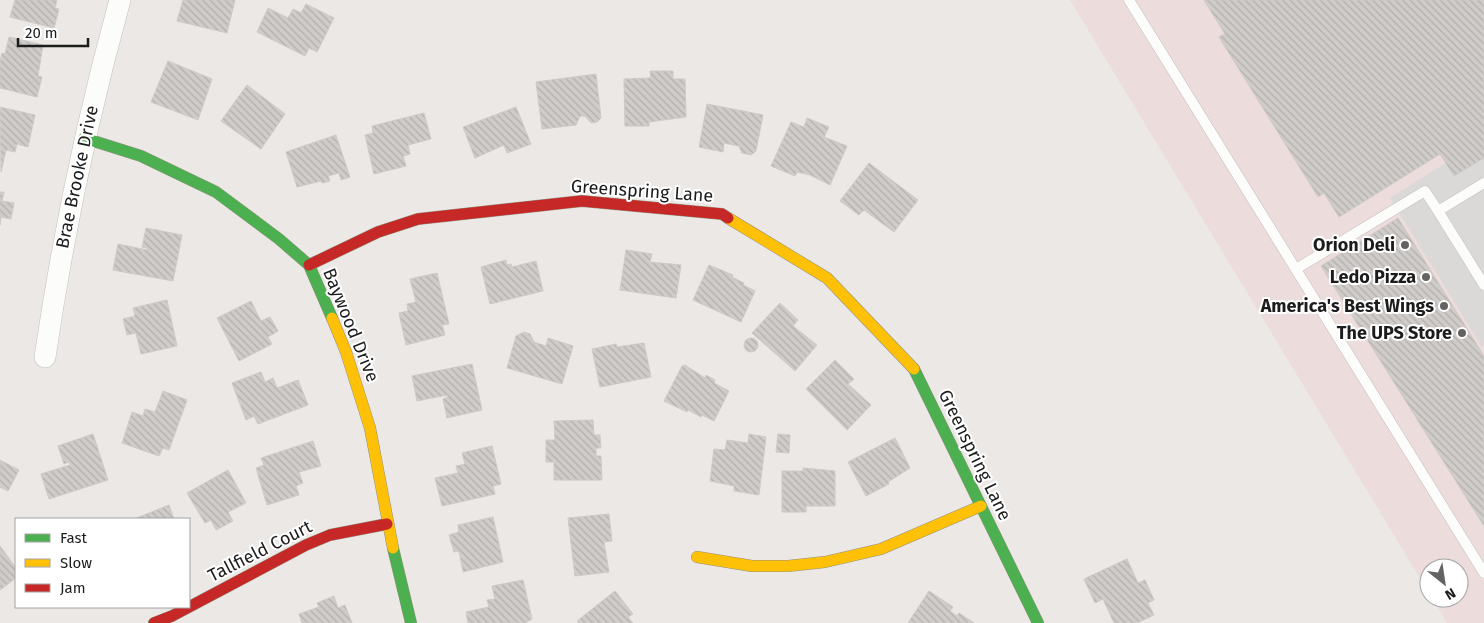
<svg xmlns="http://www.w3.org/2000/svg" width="1484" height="623" viewBox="0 0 1484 623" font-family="'Fira Sans',sans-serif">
	<defs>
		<pattern id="building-back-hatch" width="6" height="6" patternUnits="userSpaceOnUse" patternTransform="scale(1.25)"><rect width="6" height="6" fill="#d0ccca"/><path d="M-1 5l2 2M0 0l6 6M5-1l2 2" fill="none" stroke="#b2afad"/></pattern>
	</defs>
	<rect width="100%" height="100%" fill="#ebe8e5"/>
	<polygon fill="#ecdcdc" points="1070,0 1484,0 1484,623 1447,623 1432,598 1459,598 1459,568 1429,568 1429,593"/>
	<polygon fill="#dbd9d8" points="1484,139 1484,346 1482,347 1390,198"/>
	<g fill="url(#building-back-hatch)" stroke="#cecac6">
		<polygon points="15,0 57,0 55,8 59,9 54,28 10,17"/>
		<polygon points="183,0 235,0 227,33 177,21"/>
		<polygon points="1204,0 1484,0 1484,158 1454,176 1440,154 1339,217 1324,193 1318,197 1219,37 1225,34"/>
		<polygon points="306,4 334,18 317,52 309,48 305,56 257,32 268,8 288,18 293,9 301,13"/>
		<polygon points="9,37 43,45 38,76 42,77 37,97 0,88 0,61 2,53 5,54"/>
		<polygon points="168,61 212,79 198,120 151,102"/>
		<polygon points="650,71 673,71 673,79 685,79 686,117 649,122 649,126 625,126 624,79 651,78"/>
		<polygon points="596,74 601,118 597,122 591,123 585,116 580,116 576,125 542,129 536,82"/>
		<polygon points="247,85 285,114 261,149 221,121"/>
		<polygon points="707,104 763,115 756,151 751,155 742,153 739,146 724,143 723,152 699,147"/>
		<polygon points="0,107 35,115 28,147 17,144 15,152 6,150 1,172"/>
		<polygon points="516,107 531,144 507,153 504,145 475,158 463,127"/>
		<polygon points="424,113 431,139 408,145 410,154 403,156 406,166 374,174 365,135 373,133 372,126"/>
		<polygon points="807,118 829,127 824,137 847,146 830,185 810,175 797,172 795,176 771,166 791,122 804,127"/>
		<polygon points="336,135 350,177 341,180 339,173 328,176 330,181 322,183 321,181 297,187 286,152"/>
		<polygon points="869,163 918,200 894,232 864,210 859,215 840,201"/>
		<polygon points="0,192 4,192 2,201 14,203 11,219 1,217 0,225"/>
		<polygon points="1398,218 1484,356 1484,526 1321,266"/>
		<polygon points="146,228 182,235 173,281 113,270 118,244 147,250 147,248 142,247"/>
		<polygon points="626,250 652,254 650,262 681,265 676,298 620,290"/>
		<polygon points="506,260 507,265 511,264 512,267 536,261 543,291 490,304 481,267"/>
		<polygon points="709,265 733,275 732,277 744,283 743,285 755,291 741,322 693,300"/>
		<polygon points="437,273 449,324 442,325 445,335 406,345 399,313 408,311 407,304 416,302 410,279"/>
		<polygon points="167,300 177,346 141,354 136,333 127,335 123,319 135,316 133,308"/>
		<polygon points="251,301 261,321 270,317 278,331 268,337 272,344 239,361 217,318"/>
		<polygon points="780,303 798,320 793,326 817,345 795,371 752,333"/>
		<polygon points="524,332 530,334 534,342 546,346 548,338 573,346 562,384 507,368 516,336"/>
		<circle cx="751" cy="345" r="7"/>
		<polygon points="644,343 651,377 600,387 592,349 616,344 617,347"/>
		<polygon points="835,360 854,379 848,384 871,405 847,430 806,389"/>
		<polygon points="472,364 482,410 447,418 443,399 448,397 447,395 417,401 412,376"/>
		<polygon points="685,365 705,378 706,375 715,380 714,383 729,391 714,421 702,415 701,417 688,410 687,412 664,401 682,366"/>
		<polygon points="261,372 265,382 273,378 277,388 298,380 308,405 258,424 254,416 246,420 232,383"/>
		<polygon points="163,391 187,400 169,450 163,448 159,456 122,443 132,412 143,416 145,409 155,412"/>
		<polygon points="593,420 594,435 600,435 601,448 596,448 596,456 601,456 602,480 554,480 554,462 546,462 546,440 555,440 554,421"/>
		<polygon points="93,434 108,480 49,499 41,474 70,465 69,462 64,464 58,446"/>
		<polygon points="749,434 766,437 759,495 734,491 734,486 710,481 714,449 725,450 727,440 748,443"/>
		<polygon points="778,434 790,435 789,453 776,452"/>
		<polygon points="895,438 910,468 888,482 889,484 866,496 848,462"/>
		<polygon points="313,441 321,466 299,472 303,483 296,486 299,495 267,505 256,468 264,465 261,458"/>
		<polygon points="492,446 501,484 493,486 495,494 442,506 435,478 458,473 456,466 465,464 462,453"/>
		<polygon points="0,460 19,470 8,491 0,487"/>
		<polygon points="803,468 835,471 835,506 806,506 806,512 782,512 782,471 803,471"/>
		<polygon points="228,470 246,503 228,512 233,521 216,530 211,520 205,523 187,493"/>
		<polygon points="169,505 174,519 134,519"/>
		<polygon points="609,514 612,541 604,542 609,572 575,576 568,518"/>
		<polygon points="493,517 503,562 463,572 459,551 454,552 449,535 459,532 458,525"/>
		<polygon points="0,546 16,568 16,578 0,590"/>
		<polygon points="1127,559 1138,583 1145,580 1154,600 1148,603 1154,615 1137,623 1114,623 1103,599 1095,603 1084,579"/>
		<polygon points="523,580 532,619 525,623 468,623 466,612 489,607 487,600 495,599 492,586"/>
		<polygon points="615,591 633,614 628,617 633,623 579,623 577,621"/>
		<polygon points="929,591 953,607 950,611 957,616 959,613 974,623 908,623"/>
		<polygon points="334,596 338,608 345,605 352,623 302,623 299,614 319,607 317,603"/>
	</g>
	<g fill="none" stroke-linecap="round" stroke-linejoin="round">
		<g stroke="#c2c0bf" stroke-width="11">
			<g id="lane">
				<polyline points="1129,0 1484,573"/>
				<polyline points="1484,183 1438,211 1484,285"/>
				<polyline points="1296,269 1425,191 1438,211"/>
			</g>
		</g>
		<g stroke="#c2c0bf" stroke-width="22">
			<path id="street" d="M45,357C63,235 87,119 120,0"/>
		</g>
		<g stroke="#93927f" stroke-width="12">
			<g id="fast">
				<polyline points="84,138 141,156 216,192 279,239 309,265 332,318"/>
				<polyline points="914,369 1038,623"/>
				<polyline points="393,548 411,623"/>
			</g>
		</g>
		<g stroke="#93927f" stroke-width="12">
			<g id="slow">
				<polyline points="728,218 827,278 914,369"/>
				<polyline points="332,318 346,352 370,428 393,548"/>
				<polyline points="697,557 752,566 788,566 825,562 881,549 981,506"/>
			</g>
		</g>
		<g stroke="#93927f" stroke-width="12">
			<g id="jam">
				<polyline points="309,265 378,232 418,219 582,201 722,214 728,218"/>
				<polyline points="154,623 172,616 306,545 330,535 387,524"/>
			</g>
		</g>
		<use href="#lane" stroke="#fcfcfb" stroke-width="10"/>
		<use href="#street" stroke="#fcfcfb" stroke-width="21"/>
		<use href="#fast" stroke="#4caf50" stroke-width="11"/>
		<use href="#slow" stroke="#ffc107" stroke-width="11"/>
		<use href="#jam" stroke="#c62828" stroke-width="11"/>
	</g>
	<g fill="#646362" stroke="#fff" stroke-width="2">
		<circle cx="1405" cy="245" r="5"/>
		<circle cx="1426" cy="277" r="5"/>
		<circle cx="1444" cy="306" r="5"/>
		<circle cx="1462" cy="333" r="5"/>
	</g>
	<g text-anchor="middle" stroke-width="4" stroke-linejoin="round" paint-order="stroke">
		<g font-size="18" fill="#1c1c1c" stroke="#fff">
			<text transform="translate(77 177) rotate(-78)" y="6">Brae Brooke Drive</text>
			<text transform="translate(642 191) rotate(4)" y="6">Greenspring Lane</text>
			<text transform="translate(351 325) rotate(68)" y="6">Baywood Drive</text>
			<text transform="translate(975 455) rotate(64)" y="6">Greenspring Lane</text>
			<text transform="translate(260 551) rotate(-27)" y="6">Tallfield Court</text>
		</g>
		<g font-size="18" font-weight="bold" fill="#1c1c1c" stroke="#fff" text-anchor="end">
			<text x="1395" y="251">Orion Deli</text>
			<text x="1416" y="283">Ledo Pizza</text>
			<text x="1434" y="312">America's Best Wings</text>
			<text x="1452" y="339">The UPS Store</text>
		</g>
	</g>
	<rect x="15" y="518" width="175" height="90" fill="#ffffff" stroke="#a4a4a4"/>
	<rect x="25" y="534" width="25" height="8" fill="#4caf50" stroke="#a4a4a4"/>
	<text x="60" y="543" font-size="15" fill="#1c1c1c">Fast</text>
	<rect x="25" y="559" width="25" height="8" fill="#ffc107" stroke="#a4a4a4"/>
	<text x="60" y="568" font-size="15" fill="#1c1c1c">Slow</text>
	<rect x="25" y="584" width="25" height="8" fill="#c62828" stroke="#a4a4a4"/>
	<text x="60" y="593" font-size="15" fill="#1c1c1c">Jam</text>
	<g transform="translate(1444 583) rotate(150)"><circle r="24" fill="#ffffff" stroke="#a4a4a4"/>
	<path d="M0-4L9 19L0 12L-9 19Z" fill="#646362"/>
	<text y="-8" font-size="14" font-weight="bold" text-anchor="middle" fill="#1c1c1c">N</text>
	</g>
	<path d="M18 38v8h70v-8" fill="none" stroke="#1c1c1c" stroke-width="2.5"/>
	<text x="25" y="38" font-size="15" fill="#1c1c1c" stroke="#ffffff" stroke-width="4" paint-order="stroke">20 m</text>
</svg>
